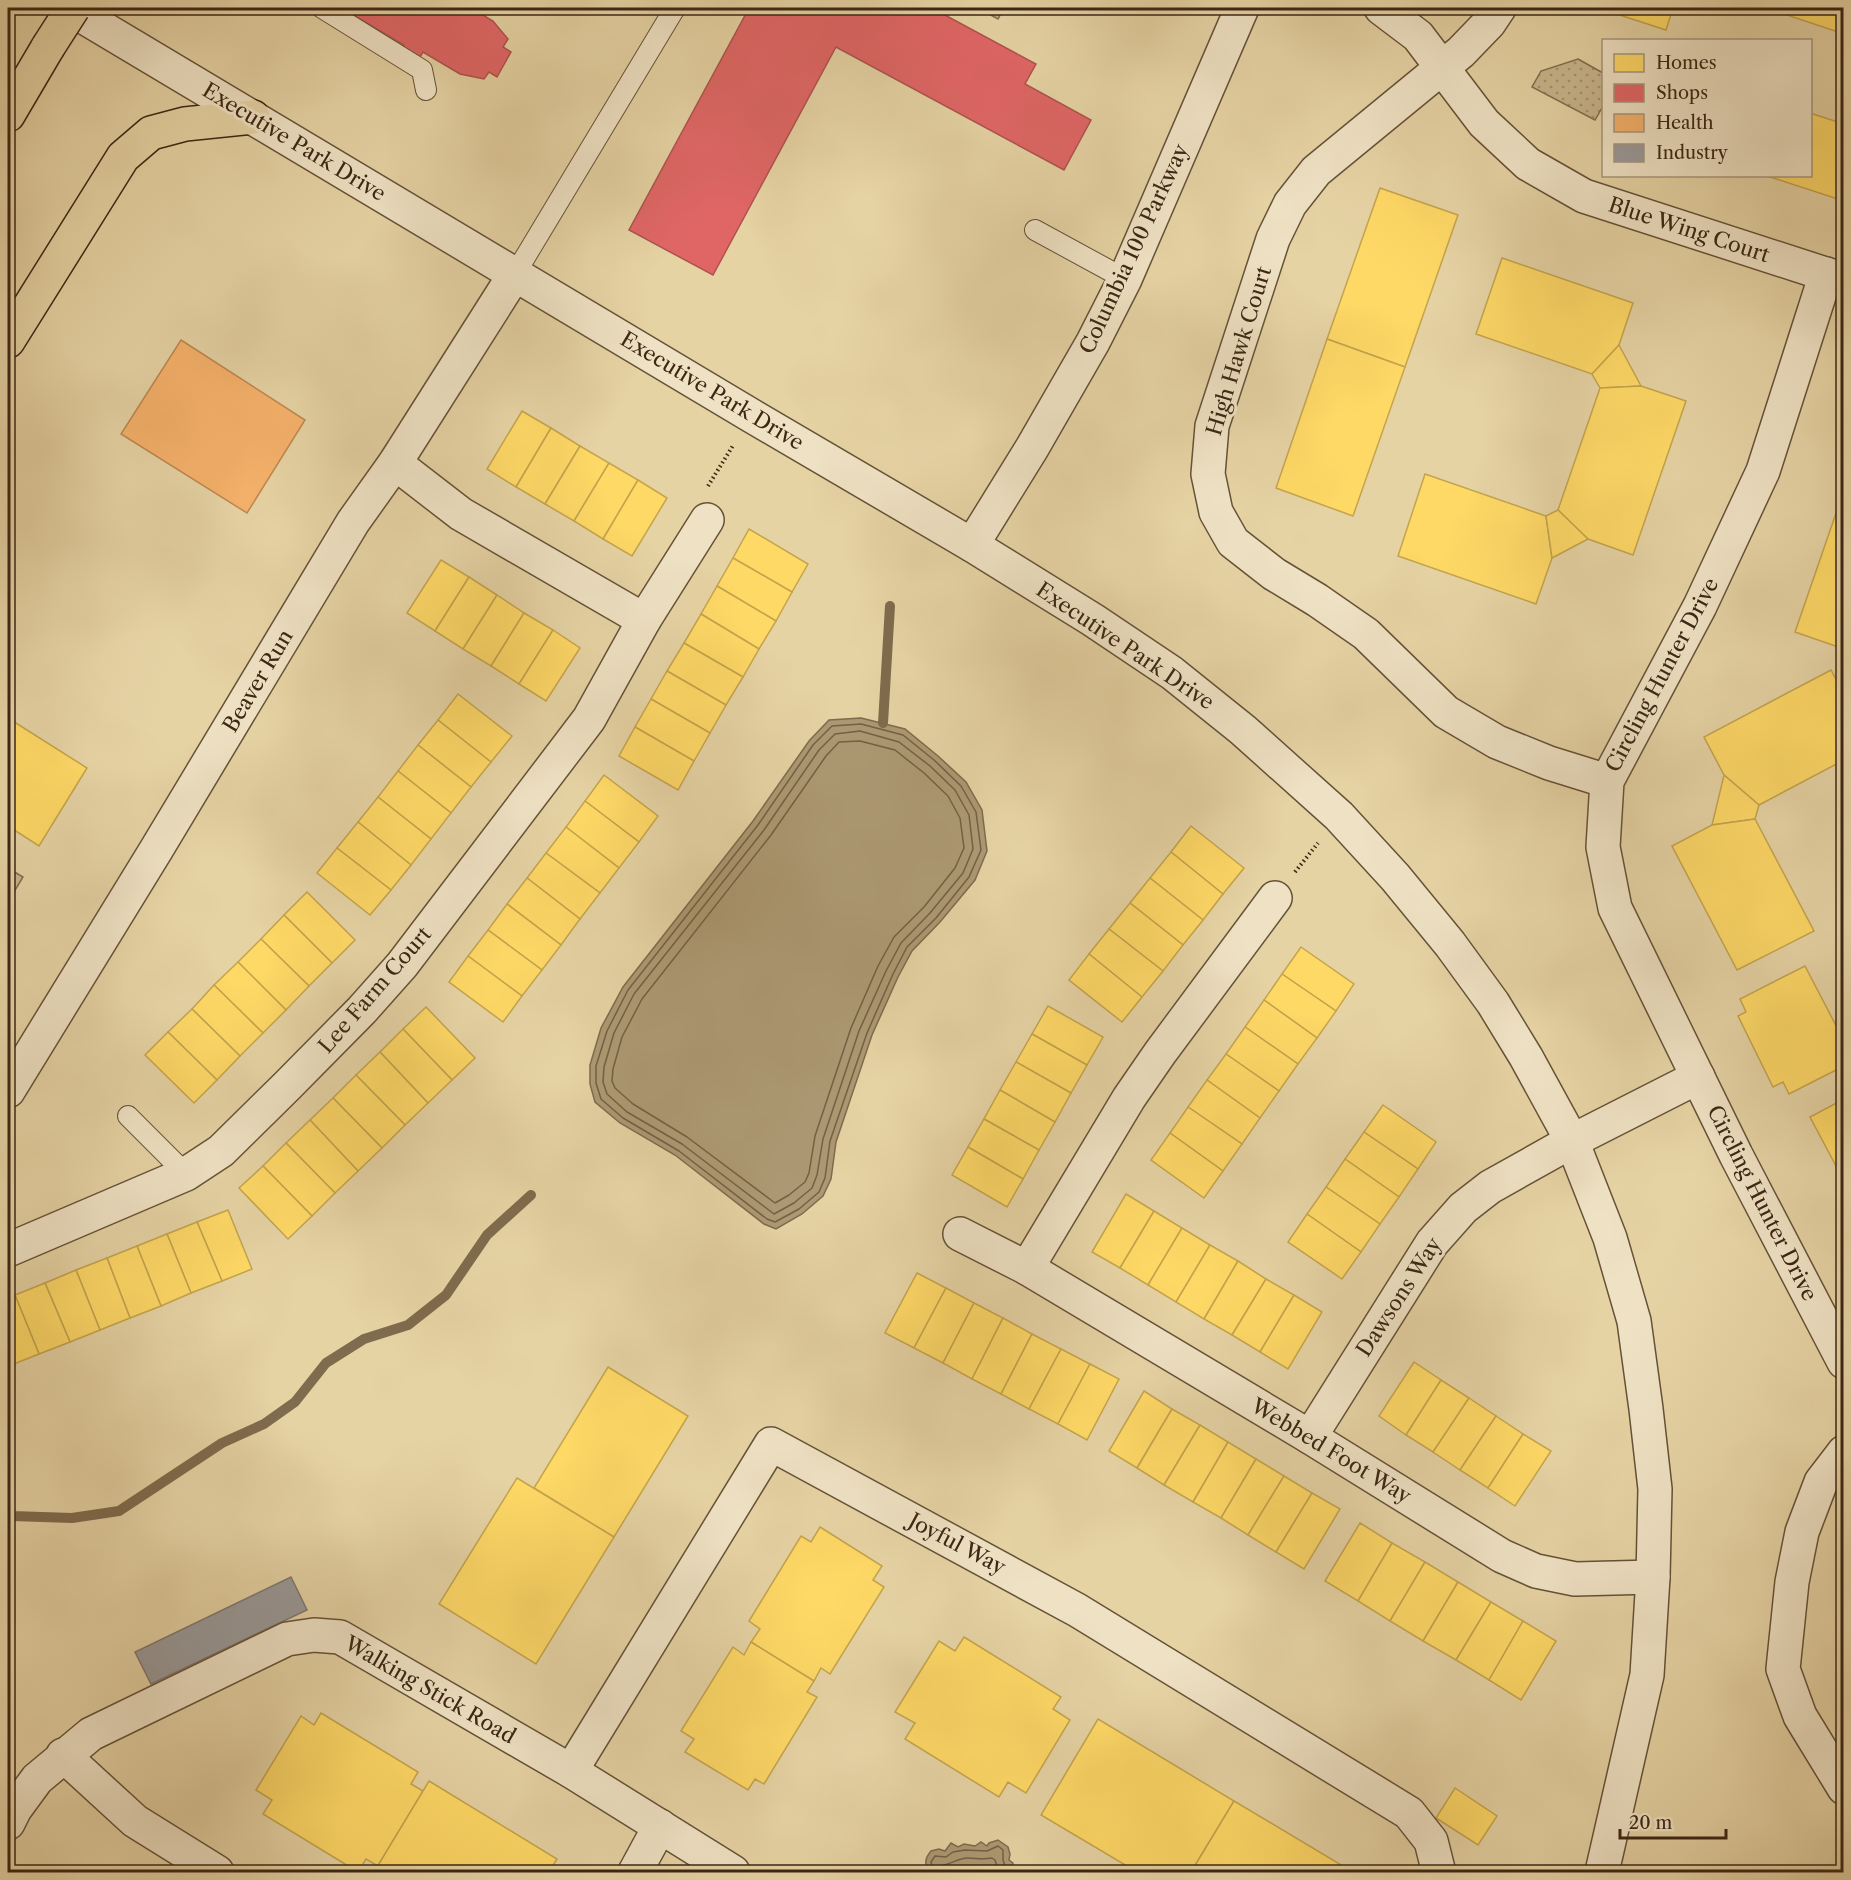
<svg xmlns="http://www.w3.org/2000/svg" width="1851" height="1880" viewBox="0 0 1851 1880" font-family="'Libre Caslon Text',serif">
	<defs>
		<pattern id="park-dots" width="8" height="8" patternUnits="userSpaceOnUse" patternTransform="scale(1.5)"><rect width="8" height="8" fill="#c9b68c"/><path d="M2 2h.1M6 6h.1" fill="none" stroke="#a49471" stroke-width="1.8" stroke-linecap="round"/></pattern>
	</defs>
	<rect width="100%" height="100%" fill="#e6d3a4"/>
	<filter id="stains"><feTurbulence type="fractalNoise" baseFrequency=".00333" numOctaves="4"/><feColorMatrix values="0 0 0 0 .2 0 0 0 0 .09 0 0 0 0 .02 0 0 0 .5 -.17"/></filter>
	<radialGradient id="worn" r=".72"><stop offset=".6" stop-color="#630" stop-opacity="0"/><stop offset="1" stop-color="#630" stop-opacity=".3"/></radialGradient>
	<polygon fill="#c9b68c" stroke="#826e50" stroke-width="1.5" points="8,868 23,877 8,902"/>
	<g fill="url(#park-dots)" stroke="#826e50" stroke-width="1.5">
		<polygon points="978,8 1004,8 998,19"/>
		<polygon points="1578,59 1603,73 1603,106 1595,120 1532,87 1541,71"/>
	</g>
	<g fill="#ac9973" stroke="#7f6b4d" stroke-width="1.5">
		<polygon points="861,718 905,729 938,756 966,782 982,810 987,851 975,880 940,922 912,951 898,977 872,1035 836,1142 831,1179 823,1196 802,1214 776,1229 764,1224 675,1155 620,1123 595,1102 590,1084 590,1065 601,1028 623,987 753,821 809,741 829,720"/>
		<path d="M998,1840L1008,1847L1010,1854L1009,1860L1013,1863L1012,1869L1015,1872H931C923,1866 925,1858 931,1851L939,1849L945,1851L951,1843L958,1847L964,1844L975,1846L981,1842L987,1846L989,1843Z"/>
	</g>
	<g fill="#ffd966" stroke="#c4a44d" stroke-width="1.5">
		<polygon points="1598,8 1673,8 1666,30"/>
		<polygon points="1766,8 1844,8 1844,34"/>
		<polygon points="1810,113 1844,124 1844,201 1767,176 1810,176"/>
		<polygon points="1380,188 1458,215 1405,367 1327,339"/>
		<polygon points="1502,258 1633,303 1619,345 1592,374 1476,334"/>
		<polygon points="1327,339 1405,367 1353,516 1276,488"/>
		<polygon points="1619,345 1641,386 1600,388 1592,374"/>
		<polygon points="1641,386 1686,401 1633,555 1588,539 1558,510 1600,388"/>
		<polygon points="522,411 551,428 516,487 487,469"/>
		<polygon points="551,428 580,446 545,504 516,487"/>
		<polygon points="580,446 609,463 574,521 545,504"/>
		<polygon points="609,463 638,480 603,539 574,521"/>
		<polygon points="1425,474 1546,516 1552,558 1536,604 1398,556"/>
		<polygon points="638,480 667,498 632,556 603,539"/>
		<polygon points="1844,490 1844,649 1795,632"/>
		<polygon points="1558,510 1588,539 1552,558 1546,516"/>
		<polygon points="749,529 808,564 792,592 733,558"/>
		<polygon points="733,558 792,592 776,621 717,586"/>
		<polygon points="441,560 469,577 435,631 407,613"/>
		<polygon points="469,577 497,595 463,649 435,631"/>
		<polygon points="717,586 776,621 759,649 701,614"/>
		<polygon points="497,595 524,613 491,666 463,649"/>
		<polygon points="524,613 553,630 519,684 491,666"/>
		<polygon points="701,614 759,649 743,677 684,643"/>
		<polygon points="553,630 580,648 546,701 519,684"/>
		<polygon points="684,643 743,677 726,705 667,671"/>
		<polygon points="1831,670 1844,694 1844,760 1759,805 1724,775 1704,737"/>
		<polygon points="667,671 726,705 710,733 651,699"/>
		<polygon points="458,694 512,736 491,762 438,720"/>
		<polygon points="651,699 710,733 694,761 635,727"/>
		<polygon points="8,718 87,768 39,846 8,826"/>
		<polygon points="438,720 491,762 471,787 418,745"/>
		<polygon points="635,727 694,761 678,790 619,756"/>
		<polygon points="418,745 471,787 451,813 398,771"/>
		<polygon points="398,771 451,813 431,839 378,797"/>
		<polygon points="604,775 658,816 639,842 585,801"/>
		<polygon points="1724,775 1759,805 1755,819 1712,825"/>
		<polygon points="378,797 431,839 411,865 358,822"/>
		<polygon points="585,801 639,842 619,868 566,827"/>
		<polygon points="1755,819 1814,931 1737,970 1672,846 1712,825"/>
		<polygon points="358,822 411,865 391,890 337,848"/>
		<polygon points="1191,826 1244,868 1223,894 1171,852"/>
		<polygon points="566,827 619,868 600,893 546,853"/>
		<polygon points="337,848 391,890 370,915 317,873"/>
		<polygon points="1171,852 1223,894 1203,920 1150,878"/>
		<polygon points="546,853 600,893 580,919 527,878"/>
		<polygon points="527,878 580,919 561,945 507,904"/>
		<polygon points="1150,878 1203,920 1183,945 1130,903"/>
		<polygon points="307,892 355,940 332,963 284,915"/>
		<polygon points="1130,903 1183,945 1163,971 1109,929"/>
		<polygon points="507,904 561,945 542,970 488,930"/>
		<polygon points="284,915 332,963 309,986 261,939"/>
		<polygon points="1109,929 1163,971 1142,997 1089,954"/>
		<polygon points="488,930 542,970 522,996 468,956"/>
		<polygon points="261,939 309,986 286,1010 238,962"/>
		<polygon points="1301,947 1354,984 1336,1011 1282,974"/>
		<polygon points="1089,954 1142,997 1122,1022 1069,980"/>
		<polygon points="468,956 522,996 503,1022 449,982"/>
		<polygon points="238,962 286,1010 263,1033 214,985"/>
		<polygon points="1805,966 1844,1041 1844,1066 1789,1094 1783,1082 1773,1087 1738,1016 1746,1012 1740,999"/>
		<polygon points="1282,974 1336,1011 1317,1038 1264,1000"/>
		<polygon points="214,985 263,1033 240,1056 192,1009"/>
		<polygon points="1264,1000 1317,1038 1298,1064 1245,1027"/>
		<polygon points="1048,1006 1103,1037 1087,1065 1032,1034"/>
		<polygon points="426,1007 475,1058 452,1080 403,1029"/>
		<polygon points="192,1009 240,1056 217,1080 168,1032"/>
		<polygon points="1245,1027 1298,1064 1279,1091 1226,1054"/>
		<polygon points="403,1029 452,1080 428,1103 380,1052"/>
		<polygon points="168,1032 217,1080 194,1103 145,1055"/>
		<polygon points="1032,1034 1087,1065 1071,1093 1016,1062"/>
		<polygon points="380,1052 428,1103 405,1125 356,1075"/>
		<polygon points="1226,1054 1279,1091 1260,1118 1207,1080"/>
		<polygon points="1016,1062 1071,1093 1055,1122 1000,1090"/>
		<polygon points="356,1075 405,1125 382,1148 333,1098"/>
		<polygon points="1207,1080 1260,1118 1242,1144 1188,1107"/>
		<polygon points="1000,1090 1055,1122 1039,1150 984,1119"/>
		<polygon points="333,1098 382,1148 358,1171 310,1120"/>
		<polygon points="1844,1099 1844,1181 1810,1117"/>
		<polygon points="1383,1105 1436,1142 1418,1169 1364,1132"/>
		<polygon points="1188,1107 1242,1144 1223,1171 1170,1133"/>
		<polygon points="984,1119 1039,1150 1023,1179 968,1147"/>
		<polygon points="310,1120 358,1171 335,1193 286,1143"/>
		<polygon points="1364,1132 1418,1169 1399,1197 1345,1159"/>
		<polygon points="1170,1133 1223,1171 1204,1198 1151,1160"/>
		<polygon points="286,1143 335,1193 312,1216 263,1166"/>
		<polygon points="968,1147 1023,1179 1007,1207 952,1175"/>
		<polygon points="1345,1159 1399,1197 1380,1224 1326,1187"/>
		<polygon points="263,1166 312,1216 288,1239 239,1188"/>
		<polygon points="1326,1187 1380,1224 1361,1252 1307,1214"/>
		<polygon points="1126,1194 1154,1211 1120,1268 1092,1252"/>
		<polygon points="228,1210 252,1269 222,1281 197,1222"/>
		<polygon points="1154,1211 1182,1228 1148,1285 1120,1268"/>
		<polygon points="1307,1214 1361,1252 1342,1279 1288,1242"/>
		<polygon points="197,1222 222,1281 191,1293 167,1234"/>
		<polygon points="1182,1228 1210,1245 1176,1302 1148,1285"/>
		<polygon points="167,1234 191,1293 161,1306 137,1246"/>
		<polygon points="1210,1245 1238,1261 1204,1319 1176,1302"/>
		<polygon points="137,1246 161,1306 130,1318 107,1258"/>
		<polygon points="107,1258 130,1318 100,1330 76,1270"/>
		<polygon points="1238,1261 1266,1279 1232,1335 1204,1319"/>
		<polygon points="76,1270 100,1330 70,1342 45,1283"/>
		<polygon points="917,1273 946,1288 914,1348 885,1333"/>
		<polygon points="1266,1279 1294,1295 1260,1352 1232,1335"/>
		<polygon points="45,1283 70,1342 39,1354 15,1295"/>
		<polygon points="946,1288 974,1303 943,1363 914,1348"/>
		<polygon points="15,1295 39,1354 9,1366 8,1298"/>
		<polygon points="1294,1295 1322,1312 1288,1369 1260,1352"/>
		<polygon points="974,1303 1003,1318 972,1379 943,1363"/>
		<polygon points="1003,1318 1032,1334 1001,1394 972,1379"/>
		<polygon points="1032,1334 1061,1349 1029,1409 1001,1394"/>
		<polygon points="1061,1349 1090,1364 1058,1424 1029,1409"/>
		<polygon points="1414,1362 1441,1380 1406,1435 1379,1416"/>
		<polygon points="1090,1364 1119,1379 1087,1440 1058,1424"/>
		<polygon points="608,1367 688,1416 614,1537 534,1488"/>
		<polygon points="1441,1380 1469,1398 1433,1452 1406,1435"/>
		<polygon points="1144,1391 1172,1409 1137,1468 1109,1451"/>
		<polygon points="1469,1398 1496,1416 1460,1470 1433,1452"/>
		<polygon points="1172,1409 1200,1425 1164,1485 1137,1468"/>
		<polygon points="1496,1416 1523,1434 1488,1488 1460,1470"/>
		<polygon points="1200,1425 1228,1442 1193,1502 1164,1485"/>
		<polygon points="1523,1434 1551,1451 1515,1506 1488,1488"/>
		<polygon points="1228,1442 1256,1459 1221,1518 1193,1502"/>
		<polygon points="1256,1459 1284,1476 1248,1535 1221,1518"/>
		<polygon points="1284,1476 1312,1493 1276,1552 1248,1535"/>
		<polygon points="517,1478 614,1537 536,1664 439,1604"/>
		<polygon points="1312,1493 1340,1509 1304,1569 1276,1552"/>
		<polygon points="1360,1523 1392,1543 1358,1601 1325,1581"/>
		<polygon points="820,1527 882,1566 873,1580 884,1587 830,1674 821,1668 814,1681 751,1642 760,1629 749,1621 801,1536 811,1542"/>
		<polygon points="1392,1543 1425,1562 1390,1621 1358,1601"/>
		<polygon points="1425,1562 1458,1582 1423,1641 1390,1621"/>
		<polygon points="1458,1582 1491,1602 1456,1660 1423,1641"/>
		<polygon points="1491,1602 1523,1621 1489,1680 1456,1660"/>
		<polygon points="1523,1621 1556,1641 1521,1700 1489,1680"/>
		<polygon points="964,1637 1061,1697 1053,1709 1070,1720 1026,1793 1008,1782 999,1797 905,1739 915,1723 895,1712 939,1641 955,1651"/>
		<polygon points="751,1642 814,1681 807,1692 817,1697 764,1784 755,1779 748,1790 685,1752 694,1739 681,1731 733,1647 744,1655"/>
		<polygon points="321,1713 418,1772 411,1784 423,1791 378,1866 366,1859 358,1872 263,1814 272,1800 256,1790 301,1716 314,1725"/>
		<polygon points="1098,1719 1234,1801 1191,1872 1137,1872 1041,1815"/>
		<polygon points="429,1781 557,1859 549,1872 374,1872"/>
		<polygon points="1455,1788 1497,1816 1478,1845 1436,1818"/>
		<polygon points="1234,1801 1353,1872 1191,1872"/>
	</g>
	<g fill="#e06666" stroke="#ae534d" stroke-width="1.5">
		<polygon points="341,8 471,8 493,21 508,39 503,47 511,52 497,77 489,72 484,79 460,74 423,52 420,57 403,47 404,45"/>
		<polygon points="749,8 876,8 887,13 890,8 932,8 1036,64 1025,84 1091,120 1064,170 836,47 713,275 629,230"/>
	</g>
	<polygon fill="#f6b26b" stroke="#be8851" stroke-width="1.5" points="181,340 305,420 247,513 121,434"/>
	<polygon fill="#999" stroke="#7d7771" stroke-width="1.5" points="291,1577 307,1610 151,1684 135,1652"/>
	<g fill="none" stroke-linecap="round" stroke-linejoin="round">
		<g stroke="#746044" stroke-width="1.5">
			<polygon points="861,724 903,735 934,760 961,786 976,812 981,850 969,877 936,918 907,947 893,974 867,1033 830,1141 825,1178 819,1192 799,1209 775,1222 767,1219 679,1151 623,1118 601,1099 596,1083 596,1066 607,1031 628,990 758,825 813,745 832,726"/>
			<polygon points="860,731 899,742 930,766 955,790 969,815 973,849 963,873 930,913 901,943 886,971 859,1031 823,1139 817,1175 812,1188 794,1203 774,1214 682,1144 627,1112 607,1094 603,1082 604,1067 614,1033 634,994 764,830 819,750 835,734"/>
			<polygon points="860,741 895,750 924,773 948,796 960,818 964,848 955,868 924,907 894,937 878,966 851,1028 815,1136 809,1173 805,1182 789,1195 775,1203 687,1137 633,1104 615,1088 612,1081 613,1069 622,1037 642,999 771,835 826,756 839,742"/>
			<polyline points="934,1872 931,1862 935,1856 946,1857 953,1852 965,1850 987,1851 998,1846 1003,1850 1003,1860 1007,1872"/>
			<path d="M942,1872L943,1865C951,1864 959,1858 967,1858C976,1858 983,1860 992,1858L995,1860L999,1872"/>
		</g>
		<g stroke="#7f6b4d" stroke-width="10">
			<polyline points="883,723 890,606"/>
			<polyline points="8,1513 12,1516 72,1518 119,1511 222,1443 264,1424 295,1402 326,1363 364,1339 408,1325 446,1295 487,1235 531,1195"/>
		</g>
		<g stroke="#665238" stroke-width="22">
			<g id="lane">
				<polyline points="322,8 422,70 426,90"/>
				<polyline points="1035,230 1125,279"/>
				<polyline points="515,274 675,8"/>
				<polyline points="128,1116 186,1174"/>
			</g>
		</g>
		<g stroke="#665238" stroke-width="36">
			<g id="street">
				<polyline points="69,8 752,416 972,545 1093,620 1172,673 1243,730 1339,816 1395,877 1450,944 1493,1003 1526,1057 1572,1141 1610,1238 1634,1321 1646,1409 1655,1489 1653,1577 1647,1675 1602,1872"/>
				<polyline points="1381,8 1418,36 1484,123 1528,164 1584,196 1844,280"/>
				<polyline points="1499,8 1489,23 1461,52 1316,171 1290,204 1273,239 1212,426 1208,474 1216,512 1233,542 1274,574 1317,600 1366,634 1446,712 1497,742 1549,763 1607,781"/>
				<polyline points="1826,274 1763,471 1700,606 1607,781 1603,847 1615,908 1736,1155 1844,1362"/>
				<polyline points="972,545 1032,448 1093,342 1125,279 1242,8"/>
				<polyline points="644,620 707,520"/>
				<polyline points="8,1091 156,850 353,522 395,463 515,274"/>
				<polyline points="960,1234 1027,1268 1310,1437 1502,1556 1536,1571 1575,1579 1653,1577"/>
				<polyline points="8,1250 186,1174 221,1151 287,1086 362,1010 402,965 589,719 644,620 461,514 395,463"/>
				<polyline points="1027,1268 1129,1098 1160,1053 1275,898"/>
				<polyline points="1310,1437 1432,1243 1463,1208 1490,1187 1572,1141 1698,1077"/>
				<polyline points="1844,1452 1821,1482 1802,1532 1792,1582 1783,1669 1800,1716 1844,1788"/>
				<polyline points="63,1755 135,1821 217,1872"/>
				<polyline points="571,1771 771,1444 1077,1610 1409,1813 1431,1841 1438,1869 1436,1872"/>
				<polyline points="8,1823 15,1809 37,1779 91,1734 287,1639 314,1635 340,1637 571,1771 733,1872"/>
				<polyline points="635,1872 660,1826"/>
			</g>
		</g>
		<g stroke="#3b2714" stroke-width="36">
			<g id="highway">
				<polyline points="8,115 48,47"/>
				<polyline points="8,341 123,157 151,133 185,124 253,117"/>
			</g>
		</g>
		<g stroke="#3b2714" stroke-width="4" stroke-dasharray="1.5 3" stroke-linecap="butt">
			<polyline points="708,486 734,444"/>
			<polyline points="1295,872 1318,843"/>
		</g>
		<use href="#lane" stroke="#efe2c4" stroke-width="20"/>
		<use href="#street" stroke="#efe2c4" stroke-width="33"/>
		<use href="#highway" stroke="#e6d3a4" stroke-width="33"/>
		<g stroke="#3b2714" stroke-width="36" stroke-linecap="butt">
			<polyline id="highway-bridge" points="48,47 73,8"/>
		</g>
		<use href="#highway-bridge" stroke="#e6d3a4" stroke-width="33"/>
	</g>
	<g text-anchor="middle" stroke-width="6" stroke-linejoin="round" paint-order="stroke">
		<g font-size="21" fill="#3b2714" stroke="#efe2c4">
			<text transform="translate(294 142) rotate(31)" y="7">Executive Park Drive</text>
			<text transform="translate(1689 230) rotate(18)" y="7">Blue Wing Court</text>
			<text transform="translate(1134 249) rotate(-65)" y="7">Columbia 100 Parkway</text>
			<text transform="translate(1239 351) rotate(-73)" y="7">High Hawk Court</text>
			<text transform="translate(712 391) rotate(31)" y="7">Executive Park Drive</text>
			<text transform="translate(1125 646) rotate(34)" y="7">Executive Park Drive</text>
			<text transform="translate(1662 675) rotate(-62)" y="7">Circling Hunter Drive</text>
			<text transform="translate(258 681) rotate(-59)" y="7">Beaver Run</text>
			<text transform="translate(375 990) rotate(-49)" y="7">Lee Farm Court</text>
			<text transform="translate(1762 1203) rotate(63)" y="7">Circling Hunter Drive</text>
			<text transform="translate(1399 1297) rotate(-57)" y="7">Dawsons Way</text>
			<text transform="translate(1331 1451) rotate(31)" y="7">Webbed Foot Way</text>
			<text transform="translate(957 1544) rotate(28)" y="7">Joyful Way</text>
			<text transform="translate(430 1690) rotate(30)" y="7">Walking Stick Road</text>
		</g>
	</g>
	<rect width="1851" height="1880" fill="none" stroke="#e6d3a4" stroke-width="30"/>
	<rect x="9" y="9" width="1833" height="1862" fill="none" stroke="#3b2714" stroke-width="3"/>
	<rect x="15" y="15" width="1821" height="1850" fill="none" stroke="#3b2714" stroke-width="1.5"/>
	<rect x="1602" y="39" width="210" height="138" fill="#efe2c4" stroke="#a7977e" stroke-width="1.5"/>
	<rect x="1614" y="54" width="30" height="18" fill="#ffd966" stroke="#a7977e" stroke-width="1.5"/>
	<text x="1656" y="69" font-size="18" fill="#3b2714">Homes</text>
	<rect x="1614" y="84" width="30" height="18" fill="#e06666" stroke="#a7977e" stroke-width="1.5"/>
	<text x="1656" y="99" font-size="18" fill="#3b2714">Shops</text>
	<rect x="1614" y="114" width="30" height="18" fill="#f6b26b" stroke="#a7977e" stroke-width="1.5"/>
	<text x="1656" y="129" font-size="18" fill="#3b2714">Health</text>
	<rect x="1614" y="144" width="30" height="18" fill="#999999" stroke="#a7977e" stroke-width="1.5"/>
	<text x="1656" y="159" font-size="18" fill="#3b2714">Industry</text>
	<path d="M1620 1829v9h106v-9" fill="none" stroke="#3b2714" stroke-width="3"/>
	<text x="1629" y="1829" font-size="18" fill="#3b2714" stroke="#efe2c4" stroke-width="4.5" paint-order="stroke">20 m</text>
	<rect width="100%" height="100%" filter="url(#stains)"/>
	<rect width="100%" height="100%" fill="url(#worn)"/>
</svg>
